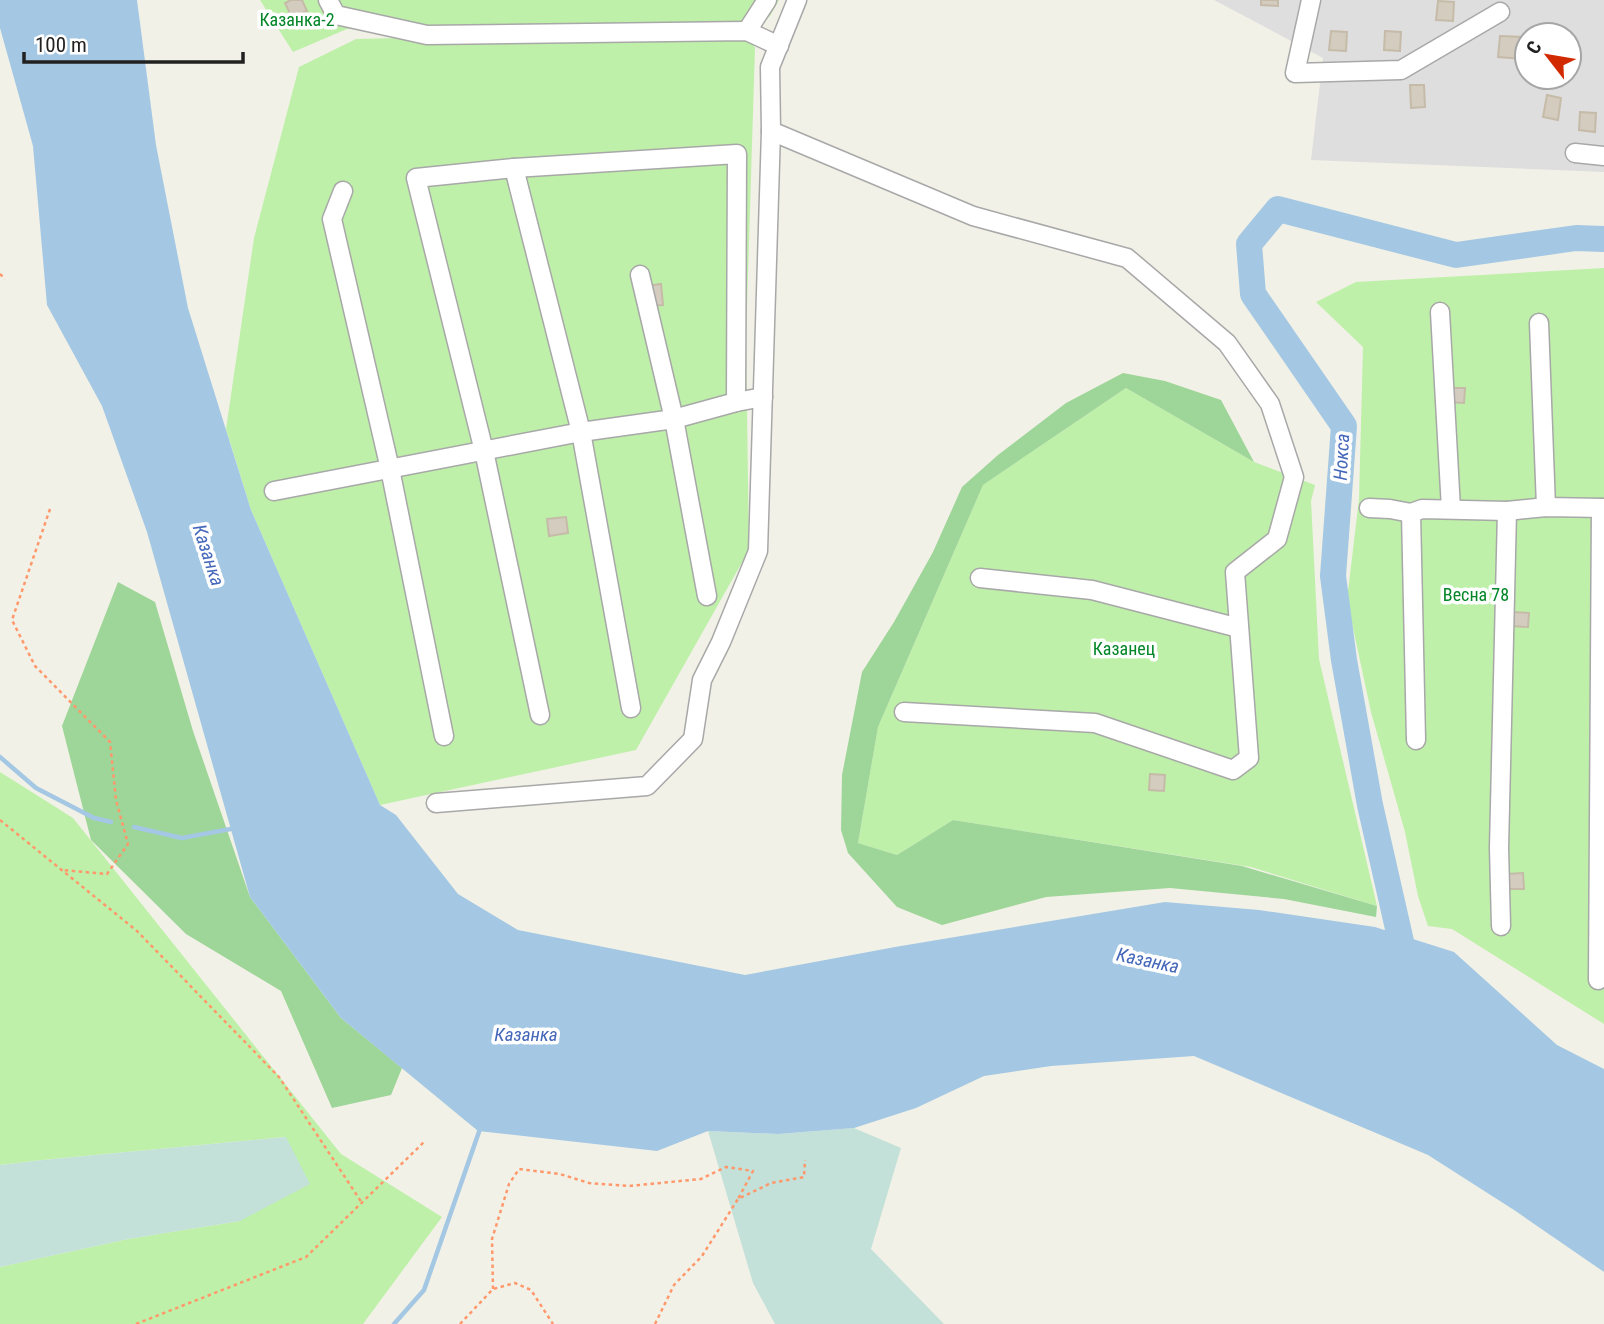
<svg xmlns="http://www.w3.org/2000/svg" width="1604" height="1324" viewBox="0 0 1604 1324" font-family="'Roboto Condensed',sans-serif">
	<rect width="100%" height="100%" fill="#f2f1e7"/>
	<path fill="#dfdede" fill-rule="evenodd" d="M1214,0H1604V172L1311,160L1323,58ZM1527,35H1569V77H1527Z"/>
	<g fill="#bef0a9">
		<polygon points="260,0 779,0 770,16 753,32 347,29 293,52"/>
		<polygon points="439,37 748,37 755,48 746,339 749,550 636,750 380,805 251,510 226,429 254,238 299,67 356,39"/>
		<polygon points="1604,268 1604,1024 1452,929 1428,926 1418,896 1405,832 1371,712 1347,600 1359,499 1363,347 1316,302 1356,282"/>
		<polygon points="1126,388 1254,462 1315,485 1311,501 1319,659 1377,906 1251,867 953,820 897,855 858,843 878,727 983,485"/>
		<polygon points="0,772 73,818 341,1154 442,1217 363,1324 0,1324 0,1267 128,1239 240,1221 285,1137 43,1160 0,1165"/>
	</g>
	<g fill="#9ed598">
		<polygon points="1123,373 1165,381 1221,400 1254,462 1126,388 983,485 878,727 858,843 897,855 953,820 1242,866 1377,906 1376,917 1284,899 1170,888 1046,897 942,925 897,907 848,853 841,830 842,775 862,672 894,622 933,552 962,487 998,455 1066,403"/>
		<polygon points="118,582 155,602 193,731 250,897 341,1018 402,1068 391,1095 332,1108 281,991 186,934 91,840 62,726"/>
	</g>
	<g fill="#c3e1d9">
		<polygon points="854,1128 901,1148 871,1249 944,1324 775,1324 753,1283 708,1131 778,1134"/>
		<polygon points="286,1137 310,1184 240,1221 128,1239 0,1267 0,1165 43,1160"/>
	</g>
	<polygon fill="#a4c8e3" points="0,0 137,0 156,145 188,308 251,510 380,805 396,815 458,894 518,930 745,975 895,947 1165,902 1259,910 1375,927 1454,952 1557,1045 1604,1069 1604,1272 1514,1210 1428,1155 1194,1056 1051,1066 984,1076 916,1108 854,1128 778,1134 708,1131 657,1151 478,1131 341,1018 250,897 147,532 102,406 47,305 33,146 0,28"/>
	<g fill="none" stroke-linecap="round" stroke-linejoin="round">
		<g stroke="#a4c8e3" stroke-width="4.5">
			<polyline points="0,757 36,788 94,818 111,822"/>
			<polyline points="134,827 182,838 236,828"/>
			<polyline points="394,1324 424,1290 481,1126"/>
		</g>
		<polyline stroke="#a4c8e3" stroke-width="26" points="1407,968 1370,805 1344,660 1333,576 1344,426 1253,294 1249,244 1278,209 1456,255 1576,238 1604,239"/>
	</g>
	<g fill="#d3ccbf" stroke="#c5bba8" stroke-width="2">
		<polygon points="291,0 302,0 307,11 292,18 285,3"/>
		<polygon points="1261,0 1278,0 1278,6 1261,5"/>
		<polygon points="1438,1 1454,2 1453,21 1436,20"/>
		<polygon points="1331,31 1347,32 1346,51 1329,50"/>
		<polygon points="1385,31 1401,32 1400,51 1384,50"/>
		<polygon points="1500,36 1525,37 1523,59 1498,57"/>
		<polygon points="1410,85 1424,85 1425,107 1411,108"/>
		<polygon points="1547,95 1561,98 1558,120 1543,117"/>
		<polygon points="1580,112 1596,113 1595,132 1579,130"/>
		<polygon points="661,284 663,305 649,306 646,286"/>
		<polygon points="1448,388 1465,388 1464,403 1448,402"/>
		<polygon points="566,517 568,533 549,536 547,519"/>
		<polygon points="1511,612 1529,613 1528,627 1510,626"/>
		<polygon points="1150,774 1165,775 1164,791 1149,790"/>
		<polygon points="1523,873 1524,889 1507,889 1507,874"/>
	</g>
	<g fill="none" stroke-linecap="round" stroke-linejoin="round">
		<g stroke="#a8a8a8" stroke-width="21">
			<g id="minor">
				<polyline points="328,0 336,15 427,35 747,31 779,46"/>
				<polyline points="797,0 770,67 771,131 973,216 1127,258 1227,343 1270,404 1294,477 1277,539 1235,572 1249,758 1233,770 1095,723 904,712"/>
				<polyline points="1311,0 1295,73 1401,70 1500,12"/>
				<polyline points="747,31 767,0"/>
				<polyline points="1575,153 1604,156"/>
				<polyline points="514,168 581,432 631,708"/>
				<polyline points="343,191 332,219 390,469 444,736"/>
				<polyline points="640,275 674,419 707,596"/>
				<polyline points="1440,312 1451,509"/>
				<polyline points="1539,323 1546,507"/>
				<polyline points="274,491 581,432 674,419 736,402 763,397"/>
				<polyline points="1369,508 1390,509 1411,513 1422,509 1507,511 1546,507 1604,508"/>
				<polyline points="1411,513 1416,740"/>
				<polyline points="980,578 1092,590 1239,628"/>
				<polyline points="540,715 484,451 416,178 514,168 737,154 736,402"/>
				<polyline points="436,803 647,786 693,739 702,680 721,642 758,551 771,131"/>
				<polyline points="1501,926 1499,848 1507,511"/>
				<polyline points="1598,980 1601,508"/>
			</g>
		</g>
		<g stroke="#ff986b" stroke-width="2.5" stroke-dasharray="3.5 3.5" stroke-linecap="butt">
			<polyline points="0,274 5,279"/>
			<polyline points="50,509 12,620 35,666 110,742 116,800 128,844 107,874 62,870"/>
			<polyline points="0,820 137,931 279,1077 362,1203"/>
			<polyline points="493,1289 492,1239 509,1184 519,1169 560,1174 589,1183 629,1186 701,1179 726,1167 753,1171 738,1199"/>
			<polyline points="136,1324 306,1257 424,1142"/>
			<polyline points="460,1324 493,1289 515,1283 531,1290 553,1324"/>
			<polyline points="655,1324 674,1285 702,1256 738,1199 771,1183 804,1177 805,1160"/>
		</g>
		<use href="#minor" stroke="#fff" stroke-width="18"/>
	</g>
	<g text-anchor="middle" stroke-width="7" stroke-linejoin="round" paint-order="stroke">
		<g font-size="18" fill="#038628" stroke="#fff">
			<text x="297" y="26">Казанка-2</text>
			<text x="1476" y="601">Весна 78</text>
			<text x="1124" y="655">Казанец</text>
		</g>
		<g font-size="19" font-style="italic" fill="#4467ba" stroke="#fff">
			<text transform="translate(1341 457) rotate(-87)" y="7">Нокса</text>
			<text transform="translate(209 555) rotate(72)" y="7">Казанка</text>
			<text transform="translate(1148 960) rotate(12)" y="7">Казанка</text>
			<text x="526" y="1041">Казанка</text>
		</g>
	</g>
	<g transform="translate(1548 56) rotate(301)"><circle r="33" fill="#ffffff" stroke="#a6a6a6" stroke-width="2"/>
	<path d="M0-5L12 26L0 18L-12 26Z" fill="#d22a00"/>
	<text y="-10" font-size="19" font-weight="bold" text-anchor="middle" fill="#212121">С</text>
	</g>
	<path d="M24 52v10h219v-10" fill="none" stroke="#212121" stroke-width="3.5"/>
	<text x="35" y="52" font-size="21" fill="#212121" stroke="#ffffff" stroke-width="5" paint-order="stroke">100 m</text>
</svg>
